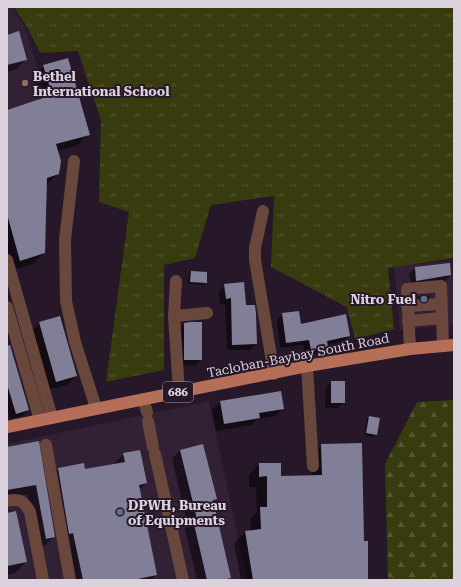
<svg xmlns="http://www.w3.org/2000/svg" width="461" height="587" viewBox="0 0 461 587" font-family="'Roboto Serif',serif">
	<defs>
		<pattern id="grass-tufts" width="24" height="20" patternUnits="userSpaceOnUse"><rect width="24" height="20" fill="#373b0e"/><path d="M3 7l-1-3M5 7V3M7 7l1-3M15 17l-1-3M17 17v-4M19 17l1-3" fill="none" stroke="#535631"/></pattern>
		<pattern id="forest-firs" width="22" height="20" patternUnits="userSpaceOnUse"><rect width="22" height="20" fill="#373b0e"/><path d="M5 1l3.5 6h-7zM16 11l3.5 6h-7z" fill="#535631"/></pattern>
	</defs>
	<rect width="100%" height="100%" fill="#261829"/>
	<g fill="#322035">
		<polygon points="7,7 12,7 25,27 60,140 7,156"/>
		<polygon points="451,261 454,294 454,325 400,330 394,266"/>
		<polygon points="209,401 247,580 7,580 7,444"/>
	</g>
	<polygon fill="url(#grass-tufts)" points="14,7 454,7 454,258 388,268 394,329 355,339 347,307 271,267 274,196 211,205 195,258 164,265 164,370 106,382 129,212 99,202 101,120 78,51 40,53 27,27"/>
	<polygon fill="url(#forest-firs)" points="454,400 454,580 388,580 385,464 417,402"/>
	<g fill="#0007">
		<polygon points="7,36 26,60 15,70 7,72"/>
		<polygon points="44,66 88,134 78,145 57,151 58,174 46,185 44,253 33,264 9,271 7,264 7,103 9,110 40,100 33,77"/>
		<polygon points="449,264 450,275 445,281 411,286 409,274 415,268"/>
		<polygon points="191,272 206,282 203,285 188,284 189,274"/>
		<polygon points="225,285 245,306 256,344 250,350 227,350 225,304 220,304 219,291"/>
		<polygon points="431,295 428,299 413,300 416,297"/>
		<polygon points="283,314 300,325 349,336 343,342 327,345 327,346 321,352 305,355 303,345 280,348 277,320"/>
		<polygon points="40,323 76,376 67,385 47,390 31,332"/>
		<polygon points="185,324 201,360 195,366 179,365 179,329"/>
		<polygon points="7,363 28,410 22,416 10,419 7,408"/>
		<polygon points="331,382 344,402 338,408 325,408 326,388"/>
		<polygon points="220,402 283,408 275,416 257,419 251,425 216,431 212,410"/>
		<polygon points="370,417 376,434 373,437 364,435 367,419"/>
		<polygon points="38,442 54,537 44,546 37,548 27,494 7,498 7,448"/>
		<polygon points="322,445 367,580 241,580 234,543 245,532 251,531 250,519 257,512 256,487 249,487 249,475 260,464 280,477 312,477 311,456"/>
		<polygon points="180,450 216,499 212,502 230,578 227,580 197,580 185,529 188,526 172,459"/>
		<polygon points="124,454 146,483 139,490 156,575 151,580 71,580 47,480 58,469 84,470 112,465"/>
		<polygon points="7,514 26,562 15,573 7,575"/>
	</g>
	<g fill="#817f98">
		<polygon points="19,31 27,60 7,65 7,35"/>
		<polygon points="68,58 90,135 56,144 61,161 59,174 47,178 45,253 20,261 7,214 7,110 52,95 43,65"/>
		<polygon points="450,263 451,275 416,281 415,267"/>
		<polygon points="191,271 207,272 207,283 190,282"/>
		<polygon points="244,282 246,305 255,305 256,314 257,344 232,345 231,298 226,299 224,284"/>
		<polygon points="299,311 301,324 346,314 350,336 327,341 328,347 311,350 309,340 286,343 282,313"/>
		<polygon points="60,316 77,376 56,382 39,322"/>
		<polygon points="190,322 202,322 202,360 184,360 184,323"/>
		<polygon points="10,345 29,410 16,414 7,384 7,346"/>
		<rect x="331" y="381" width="14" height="22"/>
		<polygon points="281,391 284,409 259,413 260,418 224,424 220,401"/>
		<polygon points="369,416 380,418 377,435 366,433"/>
		<polygon points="39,441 55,537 46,539 36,485 7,490 7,447"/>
		<polygon points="362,443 364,541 368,541 368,580 253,580 245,531 261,529 260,507 267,507 267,476 259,477 259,463 281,463 281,476 322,475 321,444"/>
		<polygon points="203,444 217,499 213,500 231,578 221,580 207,580 193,520 197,519 180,450"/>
		<polygon points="140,450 147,483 139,485 157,575 133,580 83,580 73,533 69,534 58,468 84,463 85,469 125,462 123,453"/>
		<polygon points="16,511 27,562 7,566 7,513"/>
	</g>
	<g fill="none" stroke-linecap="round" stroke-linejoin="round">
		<g stroke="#6a473c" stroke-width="12">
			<polyline points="74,161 65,240 66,301 75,342 96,408"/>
			<polyline points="263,211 255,248 255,260 274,374"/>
			<polyline points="7,260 52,418"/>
			<polyline points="176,281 174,316 179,392"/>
			<polyline points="407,306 441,304"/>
			<polyline points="7,307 40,420"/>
			<polyline points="174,316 207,313"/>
			<polyline points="408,321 441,318"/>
			<polyline points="410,349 407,289 441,286 443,345"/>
			<polyline points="307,366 313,466"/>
			<polyline points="143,399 147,412"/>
			<polyline points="148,421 153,447"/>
			<polyline points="46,445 70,580"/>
			<polyline points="155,454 183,580"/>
			<path d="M7,501C20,498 24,501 30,512L43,580"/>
		</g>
		<polyline stroke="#b56f58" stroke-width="12" points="7,427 307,366 410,349 454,345"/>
	</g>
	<circle fill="#8d6e63" stroke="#261829" stroke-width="1.5" cx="25" cy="83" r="4"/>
	<g fill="#5c6f8a" stroke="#261829" stroke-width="1.5">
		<circle cx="424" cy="299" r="4"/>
		<circle cx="120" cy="512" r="4"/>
	</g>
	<g text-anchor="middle" stroke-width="4" stroke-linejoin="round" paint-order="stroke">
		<rect fill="#261829" stroke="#a59aa8" stroke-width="1" x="163" y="382" width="30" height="20" rx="3"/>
		<g font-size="12" font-weight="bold" fill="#dcd2de">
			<text x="178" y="396">686</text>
		</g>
		<g font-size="13" font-weight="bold" fill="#dcd2de" stroke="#261829" text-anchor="start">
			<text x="33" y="81">Bethel<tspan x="33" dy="15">International School</tspan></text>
			<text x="416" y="304" text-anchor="end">Nitro Fuel</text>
			<text x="128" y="510">DPWH, Bureau<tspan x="128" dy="15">of Equipments</tspan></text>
		</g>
		<g font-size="13" fill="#dcd2de" stroke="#261829">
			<text transform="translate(298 355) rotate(-11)" y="5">Tacloban-Baybay South Road</text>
		</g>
	</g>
	<rect width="461" height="587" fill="none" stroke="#dcd2de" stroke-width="16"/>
</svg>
